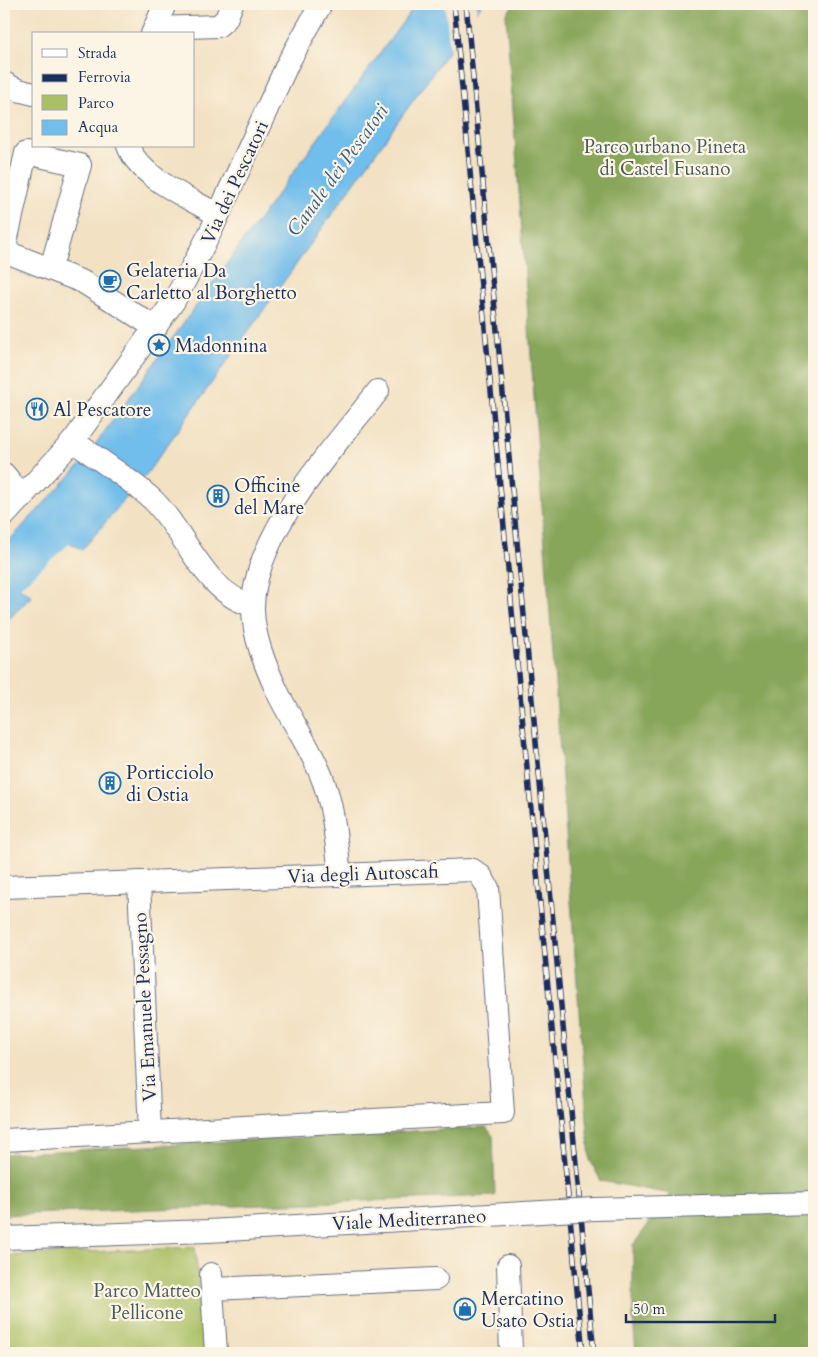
<svg xmlns="http://www.w3.org/2000/svg" width="818" height="1357" viewBox="0 0 818 1357" font-family="Cardo,serif">
	<rect width="100%" height="100%" fill="#fcf5e5"/>
	<filter id="ink" filterUnits="userSpaceOnUse"><feTurbulence type="fractalNoise" baseFrequency=".02" numOctaves="2"/><feDisplacementMap in="SourceGraphic" scale="10" xChannelSelector="R" yChannelSelector="G"/><feConvolveMatrix kernelMatrix="1 2 1 2 8 2 1 2 1" color-interpolation-filters="sRGB"/></filter>
	<filter id="wash" filterUnits="userSpaceOnUse"><feTurbulence type="fractalNoise" baseFrequency=".0096" numOctaves="4" result="noise"/><feDisplacementMap in="SourceGraphic" scale="20" xChannelSelector="R" yChannelSelector="G"/><feGaussianBlur stdDeviation="1.12" result="paint"/><feColorMatrix in="noise" values="0 0 0 0 0 0 0 0 0 0 0 0 0 0 0 0 0 1.4 0 .05"/><feComposite in="paint" operator="in"/></filter>
	<g filter="url(#wash)">
		<rect width="100%" height="100%" fill="#f2e1c2"/>
		<polygon fill="#abc065" stroke="#637862" points="195,1247 205,1353 4,1353 4,1256"/>
		<g fill="#88a65a" stroke="#526a5c">
			<polygon points="514,4 814,4 814,1353 636,1353 633,1318 633,1245 671,1194 601,1181 590,1160 506,15"/>
			<polygon points="486,1127 493,1136 495,1196 4,1215 4,1154"/>
		</g>
		<polygon fill="#71bdeb" stroke="#4676a4" points="416,4 482,4 148,472 82,550 61,537 11,582 32,596 4,624 4,546 81,464"/>
		<polygon fill="#f2e1c2" points="445,4 476,4 477,14 450,53"/>
		<g fill="none" stroke-linecap="round" stroke-linejoin="round">
			<polyline stroke="#71bdeb" stroke-width="21" points="4,587 61,537 79,516"/>
		</g>
	</g>
	<g filter="url(#ink)">
		<g fill="none" stroke-linecap="round" stroke-linejoin="round">
			<g stroke="#666d81" stroke-width="24">
				<g id="minor">
					<polyline points="155,28 218,26 226,19 232,4"/>
					<polyline points="152,34 165,4"/>
					<polyline points="4,83 18,90 34,94"/>
					<path d="M128,146C140,178 189,198 218,215"/>
					<polyline points="4,251 26,153 80,165 51,268"/>
					<polyline points="4,251 83,282 156,328"/>
					<path d="M73,441C99,460 129,478 153,500C185,531 206,596 253,605"/>
					<polyline points="4,474 23,497"/>
					<polyline points="4,516 73,441 174,301 209,235 288,63 321,4"/>
					<path d="M340,875C336,841 334,806 321,775C309,745 290,719 277,691C265,665 253,636 253,608C253,534 335,447 378,391"/>
					<polyline points="139,882 150,1132"/>
					<polyline points="4,887 473,870 481,876 488,888 503,1113 4,1140"/>
					<polyline points="595,1209 814,1203"/>
					<polyline points="4,1238 208,1231 559,1211"/>
					<polyline points="508,1266 511,1353"/>
					<polyline points="211,1274 216,1353"/>
					<polyline points="212,1289 436,1279"/>
				</g>
			</g>
			<use href="#minor" stroke="#fff" stroke-width="22"/>
			<g stroke="#1b2f5e" stroke-width="5.5">
				<g id="rail">
					<polyline points="454,4 583,1353"/>
					<polyline points="466,4 594,1353"/>
				</g>
			</g>
			<use href="#rail" stroke="#fcf5e5" stroke-width="4" stroke-dasharray="11" stroke-linecap="butt"/>
			<g stroke="#666d81" stroke-width="24" stroke-linecap="butt">
				<polyline id="minor-bridge" points="559,1211 595,1209"/>
			</g>
			<use href="#minor-bridge" stroke="#fff" stroke-width="22"/>
		</g>
	</g>
	<defs>
		<g id="cafe-ring" transform="scale(1.125)"><circle r="9.5" fill="#fcf5e5" stroke="#1f6fb2" stroke-width="1.5"/><path d="M-5.5-4.5H6V0H3Q3 3.5 0 3.5H-2.5Q-5.5 3.5-5.5 0ZM3-3.2v2h1.7v-2ZM-6 4.5H4V6H-6Z" fill="#1f6fb2"/></g>
		<g id="sight-ring" transform="scale(1.125)"><circle r="9.5" fill="#fcf5e5" stroke="#1f6fb2" stroke-width="1.5"/><path d="M0-6L1.8-2.2L6-1.7L2.9 1.2L3.7 5.4L0 3.3L-3.7 5.4L-2.9 1.2L-6-1.7L-1.8-2.2Z" fill="#1f6fb2"/></g>
		<g id="restaurant-ring" transform="scale(1.125)"><circle r="9.5" fill="#fcf5e5" stroke="#1f6fb2" stroke-width="1.5"/><path d="M-5-6h1v4h1v-4h1v4h1v-4h1v5L-1.5 .5V6h-2V.5L-5-1ZM5-6V6H3V1.5H1.5Q1.5-4 5-6Z" fill="#1f6fb2"/></g>
		<g id="building-ring" transform="scale(1.125)"><circle r="9.5" fill="#fcf5e5" stroke="#1f6fb2" stroke-width="1.5"/><path d="M-4-6H4V6H1V3H-1V6H-4ZM-2.5-4.3h1.7v1.8h-1.7ZM.8-4.3h1.7v1.8H.8ZM-2.5-1h1.7V.8h-1.7ZM.8-1h1.7V.8H.8Z" fill="#1f6fb2"/></g>
		<g id="shop-ring" transform="scale(1.125)"><circle r="9.5" fill="#fcf5e5" stroke="#1f6fb2" stroke-width="1.5"/><path d="M-5-2.5h2.3a2.7 3.5 0 0 1 5.4 0H5L5.5 6h-11ZM-1.5-2.5h3a1.5 2.3 0 0 0-3 0Z" fill="#1f6fb2"/></g>
	</defs>
	<g fill-rule="evenodd">
		<use href="#cafe-ring" x="110" y="281"/>
		<use href="#sight-ring" x="159" y="345"/>
		<use href="#restaurant-ring" x="37" y="409"/>
		<use href="#building-ring" x="218" y="496"/>
		<use href="#building-ring" x="110" y="783"/>
		<use href="#shop-ring" x="465" y="1309"/>
	</g>
	<g text-anchor="middle" stroke-width="4.5" stroke-linejoin="round" paint-order="stroke">
		<g font-size="19" fill="#465a60" stroke="#fcf5e5">
			<text x="665" y="153">Parco urbano Pineta<tspan x="665" dy="22">di Castel Fusano</tspan></text>
			<text x="147" y="1297">Parco Matteo<tspan x="147" dy="22">Pellicone</tspan></text>
		</g>
		<g font-size="19" fill="#1b2f5e" stroke="#fcf5e5">
			<text transform="translate(234 182) rotate(-65)" y="7">Via dei Pescatori</text>
			<text transform="translate(363 873) rotate(-2)" y="7">Via degli Autoscafi</text>
			<text transform="translate(144 1007) rotate(-93)" y="7">Via Emanuele Pessagno</text>
			<text transform="translate(409 1219) rotate(-3)" y="7">Viale Mediterraneo</text>
		</g>
		<g font-size="19" fill="#1b2f5e" stroke="#fcf5e5" text-anchor="start">
			<text x="126" y="277">Gelateria Da<tspan x="126" dy="22">Carletto al Borghetto</tspan></text>
			<text x="175" y="352">Madonnina</text>
			<text x="53" y="416">Al Pescatore</text>
			<text x="234" y="492">Officine<tspan x="234" dy="22">del Mare</tspan></text>
			<text x="126" y="779">Porticciolo<tspan x="126" dy="22">di Ostia</tspan></text>
			<text x="481" y="1305">Mercatino<tspan x="481" dy="22">Usato Ostia</tspan></text>
		</g>
		<g font-size="20" font-style="italic" fill="#355a88" stroke="#fcf5e5">
			<text transform="translate(337 170) rotate(-54)" y="7">Canale dei Pescatori</text>
		</g>
	</g>
	<rect width="818" height="1357" fill="none" stroke="#fcf5e5" stroke-width="20"/>
	<rect x="32" y="32" width="162" height="115" fill="#fcf5e5" stroke="#a2a6af"/>
	<rect x="42" y="49" width="25" height="8" fill="#ffffff" stroke="#a2a6af"/>
	<text x="78" y="58" font-size="15" fill="#1b2f5e">Strada</text>
	<rect x="42" y="74" width="25" height="8" fill="#1b2f5e" stroke="#a2a6af"/>
	<text x="78" y="82" font-size="15" fill="#1b2f5e">Ferrovia</text>
	<rect x="42" y="95" width="25" height="15" fill="#abc065" stroke="#a2a6af"/>
	<text x="78" y="108" font-size="15" fill="#1b2f5e">Parco</text>
	<rect x="42" y="120" width="25" height="15" fill="#71bdeb" stroke="#a2a6af"/>
	<text x="78" y="132" font-size="15" fill="#1b2f5e">Acqua</text>
	<path d="M626 1314v8h149v-8" fill="none" stroke="#1b2f5e" stroke-width="2.5"/>
	<text x="633" y="1314" font-size="15" fill="#1b2f5e" stroke="#fcf5e5" stroke-width="4" paint-order="stroke">50 m</text>
</svg>
